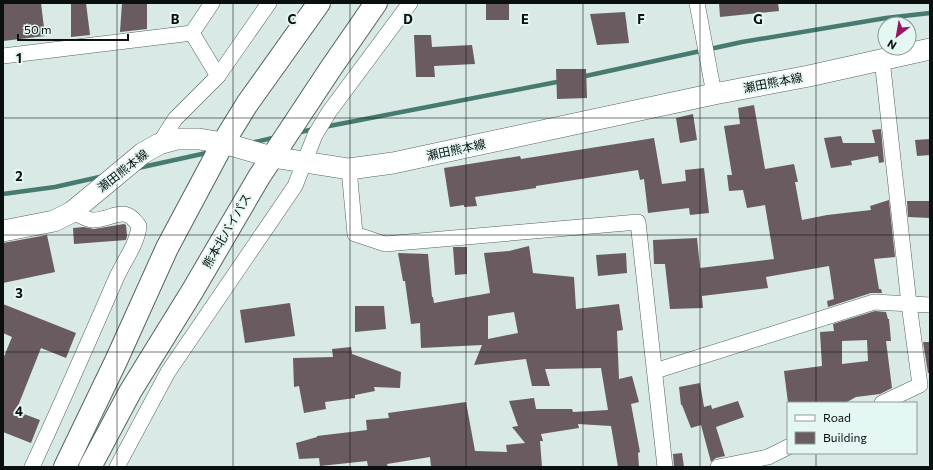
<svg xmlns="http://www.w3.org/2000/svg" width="933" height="470" viewBox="0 0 933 470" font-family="Commissioner,'Noto Sans JP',sans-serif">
	<rect width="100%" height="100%" fill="#d8e9e6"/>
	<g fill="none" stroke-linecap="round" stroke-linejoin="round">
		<g stroke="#477a70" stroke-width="4.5">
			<polyline points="581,77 742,42 886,18 930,13"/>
			<polyline points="324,127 562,81"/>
			<polyline points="296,133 314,129"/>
			<polyline points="251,143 277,137"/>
			<polyline points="138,168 211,152"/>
			<polyline points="3,194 55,187 104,176"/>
		</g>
	</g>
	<g fill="#695b60" fill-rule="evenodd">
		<polygon points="3,3 41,3 45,36 3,41"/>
		<polygon points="71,3 86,3 90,35 71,37"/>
		<polygon points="122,3 147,3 147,29 120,32"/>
		<rect x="486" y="3" width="23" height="17"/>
		<polygon points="719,3 778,3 779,11 720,17"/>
		<polygon points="625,12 629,43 597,45 590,14"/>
		<polygon points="414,35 431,35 432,47 472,45 475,64 434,66 435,77 416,77"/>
		<polygon points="556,69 586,69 587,98 557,99"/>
		<polygon points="754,105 765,169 794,164 798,182 795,182 802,220 827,215 871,210 870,206 889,200 895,257 874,259 879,289 881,289 882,293 871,293 828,307 827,301 834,299 829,266 766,277 768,288 702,296 703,308 670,309 665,264 654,264 653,240 697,238 700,268 774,259 765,205 747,208 743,190 729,191 727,175 732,175 724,126 740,124 738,108"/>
		<polygon points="693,114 697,140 680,143 676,118"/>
		<polygon points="881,129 884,162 879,163 878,156 851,161 852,165 831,168 824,138 841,136 843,143 875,143 872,130"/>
		<polygon points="654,138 662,184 686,181 685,170 704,168 709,213 690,215 689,208 648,213 644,179 640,180 638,170 536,186 536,188 475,197 477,206 464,207 464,205 450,207 444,168 520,156 521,159"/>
		<polygon points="930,139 930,155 917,156 915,140"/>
		<polygon points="907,201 930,201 930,218 908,217"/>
		<polygon points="124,224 126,225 127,236 126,240 74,244 73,228 84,227 94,229"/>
		<polygon points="47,235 55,272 3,283 3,243"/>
		<path d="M529,246L533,273L574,277L576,309L619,304L623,330L617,331L619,379L632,376L639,402L631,404L640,452L638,453L639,467H618L611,426L578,424L579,428L541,434L543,441H540L542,467H431L430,457L387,464L388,467H368L367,461L320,466L319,458L299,459L296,443L317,437V436L367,430L366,420L389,418L388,413L466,402L475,451L507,452L506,445L525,443L512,427L518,426L509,401L534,398L536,409H572L573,412L608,410L601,368L545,369L550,386H532L526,359L474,365L482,345L421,348L420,323L411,324L405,281H403L398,253L428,254L432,297H433L434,303L490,293L484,253L509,251ZM514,312L518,333L488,339V316Z"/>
		<polygon points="453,247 467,247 467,274 455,275"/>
		<polygon points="626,253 627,273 598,276 596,255"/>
		<polygon points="290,303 295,336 245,343 240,310"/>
		<polygon points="3,304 76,333 66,358 41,348 16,411 40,420 31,443 3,432 3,359 12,337 3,333"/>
		<polygon points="355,306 384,306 386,329 355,332"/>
		<path d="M875,311L886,312L888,319H889L891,341H886L892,388L880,394L856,397L845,403H788L784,371L822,366L820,332L834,331L833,324ZM867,340L868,361L842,364V341Z"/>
		<polygon points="923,342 930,342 930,373 928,373"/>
		<polygon points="351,347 352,354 401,372 400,388 374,387 375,391 355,395 355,398 325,402 326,409 304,413 299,386 294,387 293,358 333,357 332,349"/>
		<polygon points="700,383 704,407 711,405 712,409 738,401 744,417 716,427 725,456 716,458 711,462 701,425 691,428 682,405 681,405 679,387"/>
		<polygon points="682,453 684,467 674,467 673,454"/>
	</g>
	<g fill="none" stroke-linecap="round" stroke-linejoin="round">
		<g stroke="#546360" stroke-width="16">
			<g id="minor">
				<polyline points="697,3 714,94"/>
				<polyline points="192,33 218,76"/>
				<polyline points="3,56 192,33 212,3"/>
				<polyline points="159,144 175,119 218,76 269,3"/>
				<polyline points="349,169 355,234 385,244 638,222 665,467"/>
				<polyline points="655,371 874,302 930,305"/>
				<polyline points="882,403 920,385 909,304 882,59"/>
				<path d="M32,467C61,405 88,343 115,281C122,263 137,246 139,226C123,203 114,220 93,220C87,220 78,214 72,212"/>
				<polyline points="117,467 168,372 295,186 315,135 329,112 410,3"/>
				<polyline points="718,467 768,457 788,447"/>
			</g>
		</g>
		<g stroke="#546360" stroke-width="22">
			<polyline id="secondary" points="3,231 54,221 72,212 143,153 159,144 177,139 199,139 223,143 272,157 349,169 393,163 714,94 809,76 930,49"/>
		</g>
		<g stroke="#546360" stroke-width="24">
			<g id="trunk">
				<polyline points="65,467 116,361 167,248 223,143 247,104 319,3"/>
				<polyline points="90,467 130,392 193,290 259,177 331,68 376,3"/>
			</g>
		</g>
		<use href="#minor" stroke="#fff" stroke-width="15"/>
		<use href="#secondary" stroke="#fff" stroke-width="21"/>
		<use href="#trunk" stroke="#fff" stroke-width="22"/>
	</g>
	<path fill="none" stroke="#0a100f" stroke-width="1" stroke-opacity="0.55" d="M117,3V467M233,3V467M350,3V467M466,3V467M583,3V467M700,3V467M816,3V403M3,118H930M3,235H930M3,352H930M816,453V467"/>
	<g text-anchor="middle" stroke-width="4" stroke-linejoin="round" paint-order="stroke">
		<g font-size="12" fill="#0a100f" stroke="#e5f7f3">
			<text transform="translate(773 83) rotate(-11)" y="4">瀬田熊本線</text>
			<text transform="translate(456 150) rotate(-12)" y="4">瀬田熊本線</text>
			<text transform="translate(123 171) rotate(-38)" y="4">瀬田熊本線</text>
			<text transform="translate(227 231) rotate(-60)" y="4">熊本北バイパス</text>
		</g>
	</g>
	<g font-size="13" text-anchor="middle" font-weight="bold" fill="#0a100f" stroke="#e5f7f3" stroke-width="4" stroke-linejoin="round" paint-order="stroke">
		<text x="175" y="24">B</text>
		<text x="292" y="24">C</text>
		<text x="408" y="24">D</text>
		<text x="525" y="24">E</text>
		<text x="641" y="24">F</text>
		<text x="758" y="24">G</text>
		<text x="19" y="63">1</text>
		<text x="19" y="181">2</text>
		<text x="19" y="298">3</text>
		<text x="19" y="416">4</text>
	</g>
	<rect width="933" height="470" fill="none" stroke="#0a100f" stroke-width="8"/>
	<rect x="787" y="402" width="130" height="52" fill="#e5f7f3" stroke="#8d9b98"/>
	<rect x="795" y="415" width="20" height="6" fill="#ffffff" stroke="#8d9b98"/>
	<text x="823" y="422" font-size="12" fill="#0a100f">Road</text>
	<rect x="795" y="432" width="20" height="12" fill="#695b60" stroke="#8d9b98"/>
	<text x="823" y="442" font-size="12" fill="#0a100f">Building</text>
	<g transform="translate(897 36) rotate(211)"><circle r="19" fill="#e5f7f3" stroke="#8d9b98"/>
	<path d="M0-3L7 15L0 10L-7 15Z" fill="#9d1462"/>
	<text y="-6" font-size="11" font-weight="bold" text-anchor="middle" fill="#0a100f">N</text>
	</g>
	<path d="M18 34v6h110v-6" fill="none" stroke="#0a100f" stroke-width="2"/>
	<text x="24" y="34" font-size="12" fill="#0a100f" stroke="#e5f7f3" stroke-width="3" paint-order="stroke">50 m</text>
</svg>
